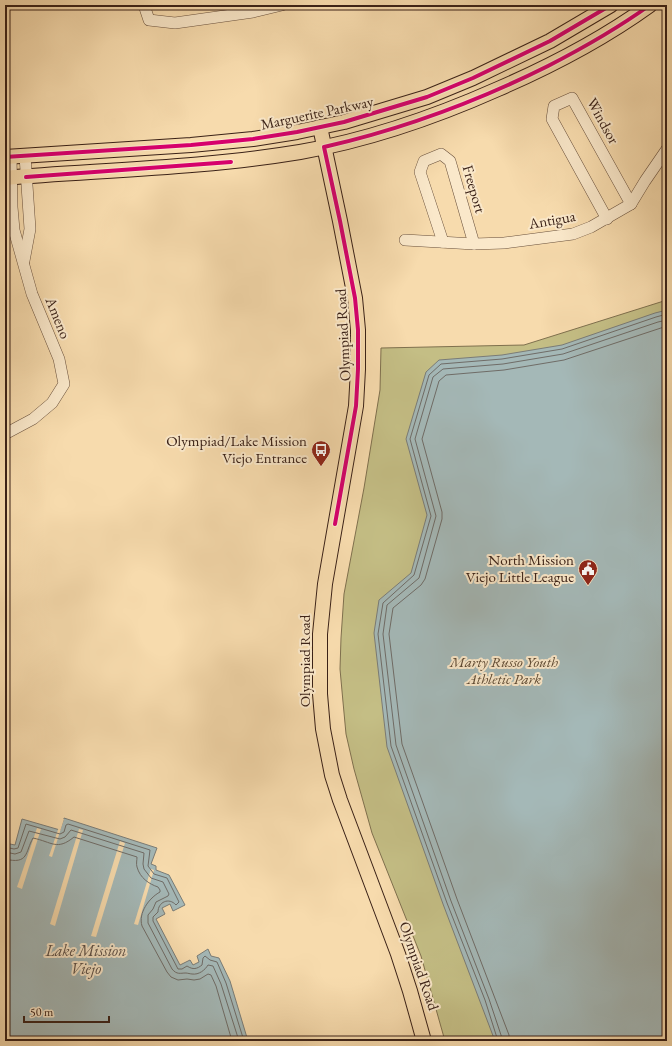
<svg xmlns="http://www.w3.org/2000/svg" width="672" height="1046" viewBox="0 0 672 1046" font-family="'EB Garamond',serif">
	<rect width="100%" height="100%" fill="#f7dbad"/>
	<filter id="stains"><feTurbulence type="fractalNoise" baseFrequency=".005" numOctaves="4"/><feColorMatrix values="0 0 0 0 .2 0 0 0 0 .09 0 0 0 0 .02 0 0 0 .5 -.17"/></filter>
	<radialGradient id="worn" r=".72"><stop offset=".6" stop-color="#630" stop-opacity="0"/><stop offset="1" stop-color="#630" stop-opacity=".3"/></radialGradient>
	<polygon fill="#c4be85" stroke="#7f704e" points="667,300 667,1041 445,1041 421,956 372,833 354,769 346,734 343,702 340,669 341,638 344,594 364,488 380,390 381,348 524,345"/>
	<g fill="#a4b8b7" stroke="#7a7c77">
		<polygon points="667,310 667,1041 495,1041 443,904 387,747 374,633 379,600 411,573 427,515 406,439 426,372 439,360 502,355 562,345 655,313"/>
		<polygon points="64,818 157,848 151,864 156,866 156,870 169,875 185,905 173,911 170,904 162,908 165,914 156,919 180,965 190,960 193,965 199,962 197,956 208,949 211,956 219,958 230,981 248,1041 5,1041 5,843 15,845 22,819 60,830"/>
	</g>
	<g fill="#f7dbad">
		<polygon points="62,818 64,819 52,857 49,856"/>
		<polygon points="37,828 41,829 22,889 17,887"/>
		<polygon points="79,829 83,830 55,926 50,924"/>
		<polygon points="120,841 125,843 96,937 91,936"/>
		<polygon points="151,869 154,870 138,925 134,924"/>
	</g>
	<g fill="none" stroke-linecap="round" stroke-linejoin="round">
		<g stroke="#6f6c67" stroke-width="1">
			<path d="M5,847L14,849L18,848L26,824L60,834L64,832L66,825L68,824L150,850L148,866L154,874L167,878L179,902L176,905C169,897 158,902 158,912L153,917V921L178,969H182L187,966C193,970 197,969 202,965L203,958L205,956L210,960L217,962L226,983L244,1041"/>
			<path d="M5,852L15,854L21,852L29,831L60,839L65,837L71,830L144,853L143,864L144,869L151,878L163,882L169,894L168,896L156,902L153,909L148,915V923L172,969C177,975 180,973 186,973C187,973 191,974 192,974C199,975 205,970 208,965L213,966L221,984L239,1041"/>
			<path d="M5,859C29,865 25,852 33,838C52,842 57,851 74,837L137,857C137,860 136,864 137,867C140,878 149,884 158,887L160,890V892C149,898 138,913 142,926L167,972L171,977L178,980L187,979L194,980L200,979L208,974L211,975L216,986L232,1041"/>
			<polyline points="498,1041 485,1000 447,903 391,746 378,634 383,603 414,575 431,516 410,439 429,375 441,364 502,359 562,349 656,317 667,314"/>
			<polyline points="503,1041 489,999 451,901 396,745 383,634 387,605 419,578 436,516 415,439 433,377 443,369 503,364 563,354 658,322 667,320"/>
			<polyline points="509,1041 509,1035 457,899 402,744 389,634 393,608 421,585 425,579 442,519 442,512 422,439 439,381 446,375 504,370 564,360 667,326"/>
		</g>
		<g stroke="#69503c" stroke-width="12">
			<g id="minor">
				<polyline points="144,5 149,20 175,23 253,12 282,5"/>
				<polyline points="607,219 552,119 554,106 572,98 631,204"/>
				<polyline points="405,240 474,244 504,243 573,234 591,227 631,204 645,181 667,149"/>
				<polyline points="443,242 420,172 424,161 441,154 450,161 474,244"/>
				<polyline points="24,261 30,229 25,156"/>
				<polyline points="5,434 33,419 52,403 64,384 59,359 32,294 14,230 12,207 11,157"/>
			</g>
		</g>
		<g stroke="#3a2117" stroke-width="16">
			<g id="major">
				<polyline points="320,127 340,221 355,298 358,330 358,369 356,406 325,584 320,634 320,694 323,729 332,775 340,800 398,954 410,991 424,1041"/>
				<polyline points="5,157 191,145 253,139 297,132 344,122 427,97 473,78 550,41 611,5"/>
				<path d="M5,178C103,170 203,168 300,152C369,140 435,117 498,89C551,66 603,39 650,5"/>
			</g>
		</g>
		<use href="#minor" stroke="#fae8ca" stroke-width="11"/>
		<use href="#major" stroke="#f7dbad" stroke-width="14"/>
		<g stroke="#fae8ca" stroke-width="6">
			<g id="cycleway">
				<polyline points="5,157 191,145 253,139 297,132 344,122 427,97 473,78 550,41 611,5"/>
				<polyline points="26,177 231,162"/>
				<path d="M335,524L356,406L358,369V330L355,298L340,221L324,147C403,129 476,102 548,66C583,48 618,28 650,5"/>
			</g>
		</g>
		<use href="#cycleway" stroke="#d6006c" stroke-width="4"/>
	</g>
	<defs>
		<g id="bus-pin" transform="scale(1)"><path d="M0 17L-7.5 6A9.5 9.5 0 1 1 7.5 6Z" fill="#8f2418" stroke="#fae8ca"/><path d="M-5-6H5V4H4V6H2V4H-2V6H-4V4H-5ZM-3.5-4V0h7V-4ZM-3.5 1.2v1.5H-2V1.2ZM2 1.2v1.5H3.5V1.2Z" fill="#fff"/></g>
		<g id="civic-pin" transform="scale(1)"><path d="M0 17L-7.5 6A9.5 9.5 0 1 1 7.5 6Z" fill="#8f2418" stroke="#fae8ca"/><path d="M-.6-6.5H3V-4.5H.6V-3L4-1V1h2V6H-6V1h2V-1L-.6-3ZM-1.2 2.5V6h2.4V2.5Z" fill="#fff"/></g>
	</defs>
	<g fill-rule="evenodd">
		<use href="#bus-pin" x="321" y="450"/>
		<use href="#civic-pin" x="588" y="569"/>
	</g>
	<g text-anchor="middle" stroke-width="4" stroke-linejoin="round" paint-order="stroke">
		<g font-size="15" fill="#3a2117" stroke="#fae8ca">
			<text transform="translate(317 113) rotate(-12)" y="5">Marguerite Parkway</text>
			<text transform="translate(603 121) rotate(61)" y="5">Windsor</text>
			<text transform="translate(474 189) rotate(74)" y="5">Freeport</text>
			<text transform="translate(552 220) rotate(-10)" y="5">Antigua</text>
			<text transform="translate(58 318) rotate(68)" y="5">Ameno</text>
			<text transform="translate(343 335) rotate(-93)" y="5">Olympiad Road</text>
			<text transform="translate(305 661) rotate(-90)" y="5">Olympiad Road</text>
			<text transform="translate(419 966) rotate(71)" y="5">Olympiad Road</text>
		</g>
		<g font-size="15" fill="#3a2117" stroke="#fae8ca" text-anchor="end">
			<text x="307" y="446">Olympiad/Lake Mission<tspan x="307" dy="17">Viejo Entrance</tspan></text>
			<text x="574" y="565">North Mission<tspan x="574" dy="17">Viejo Little League</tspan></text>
		</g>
		<g font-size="15" font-style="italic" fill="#5c4832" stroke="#fae8ca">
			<text x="504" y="667">Marty Russo Youth<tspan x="504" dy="17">Athletic Park</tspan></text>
		</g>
		<g font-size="16" font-style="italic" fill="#5a4e47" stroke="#fae8ca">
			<text x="86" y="956">Lake Mission<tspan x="86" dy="18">Viejo</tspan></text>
		</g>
	</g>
	<rect width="672" height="1046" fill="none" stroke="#f7dbad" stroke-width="20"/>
	<rect x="6" y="6" width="660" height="1034" fill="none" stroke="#3a2117" stroke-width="2"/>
	<rect x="10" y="10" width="652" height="1026" fill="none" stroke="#3a2117"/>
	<path d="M24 1016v6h85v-6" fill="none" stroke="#3a2117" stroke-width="2"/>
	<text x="30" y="1016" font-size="12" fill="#3a2117" stroke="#fae8ca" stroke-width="3" paint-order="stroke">50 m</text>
	<rect width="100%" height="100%" filter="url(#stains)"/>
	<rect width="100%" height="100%" fill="url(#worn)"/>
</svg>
